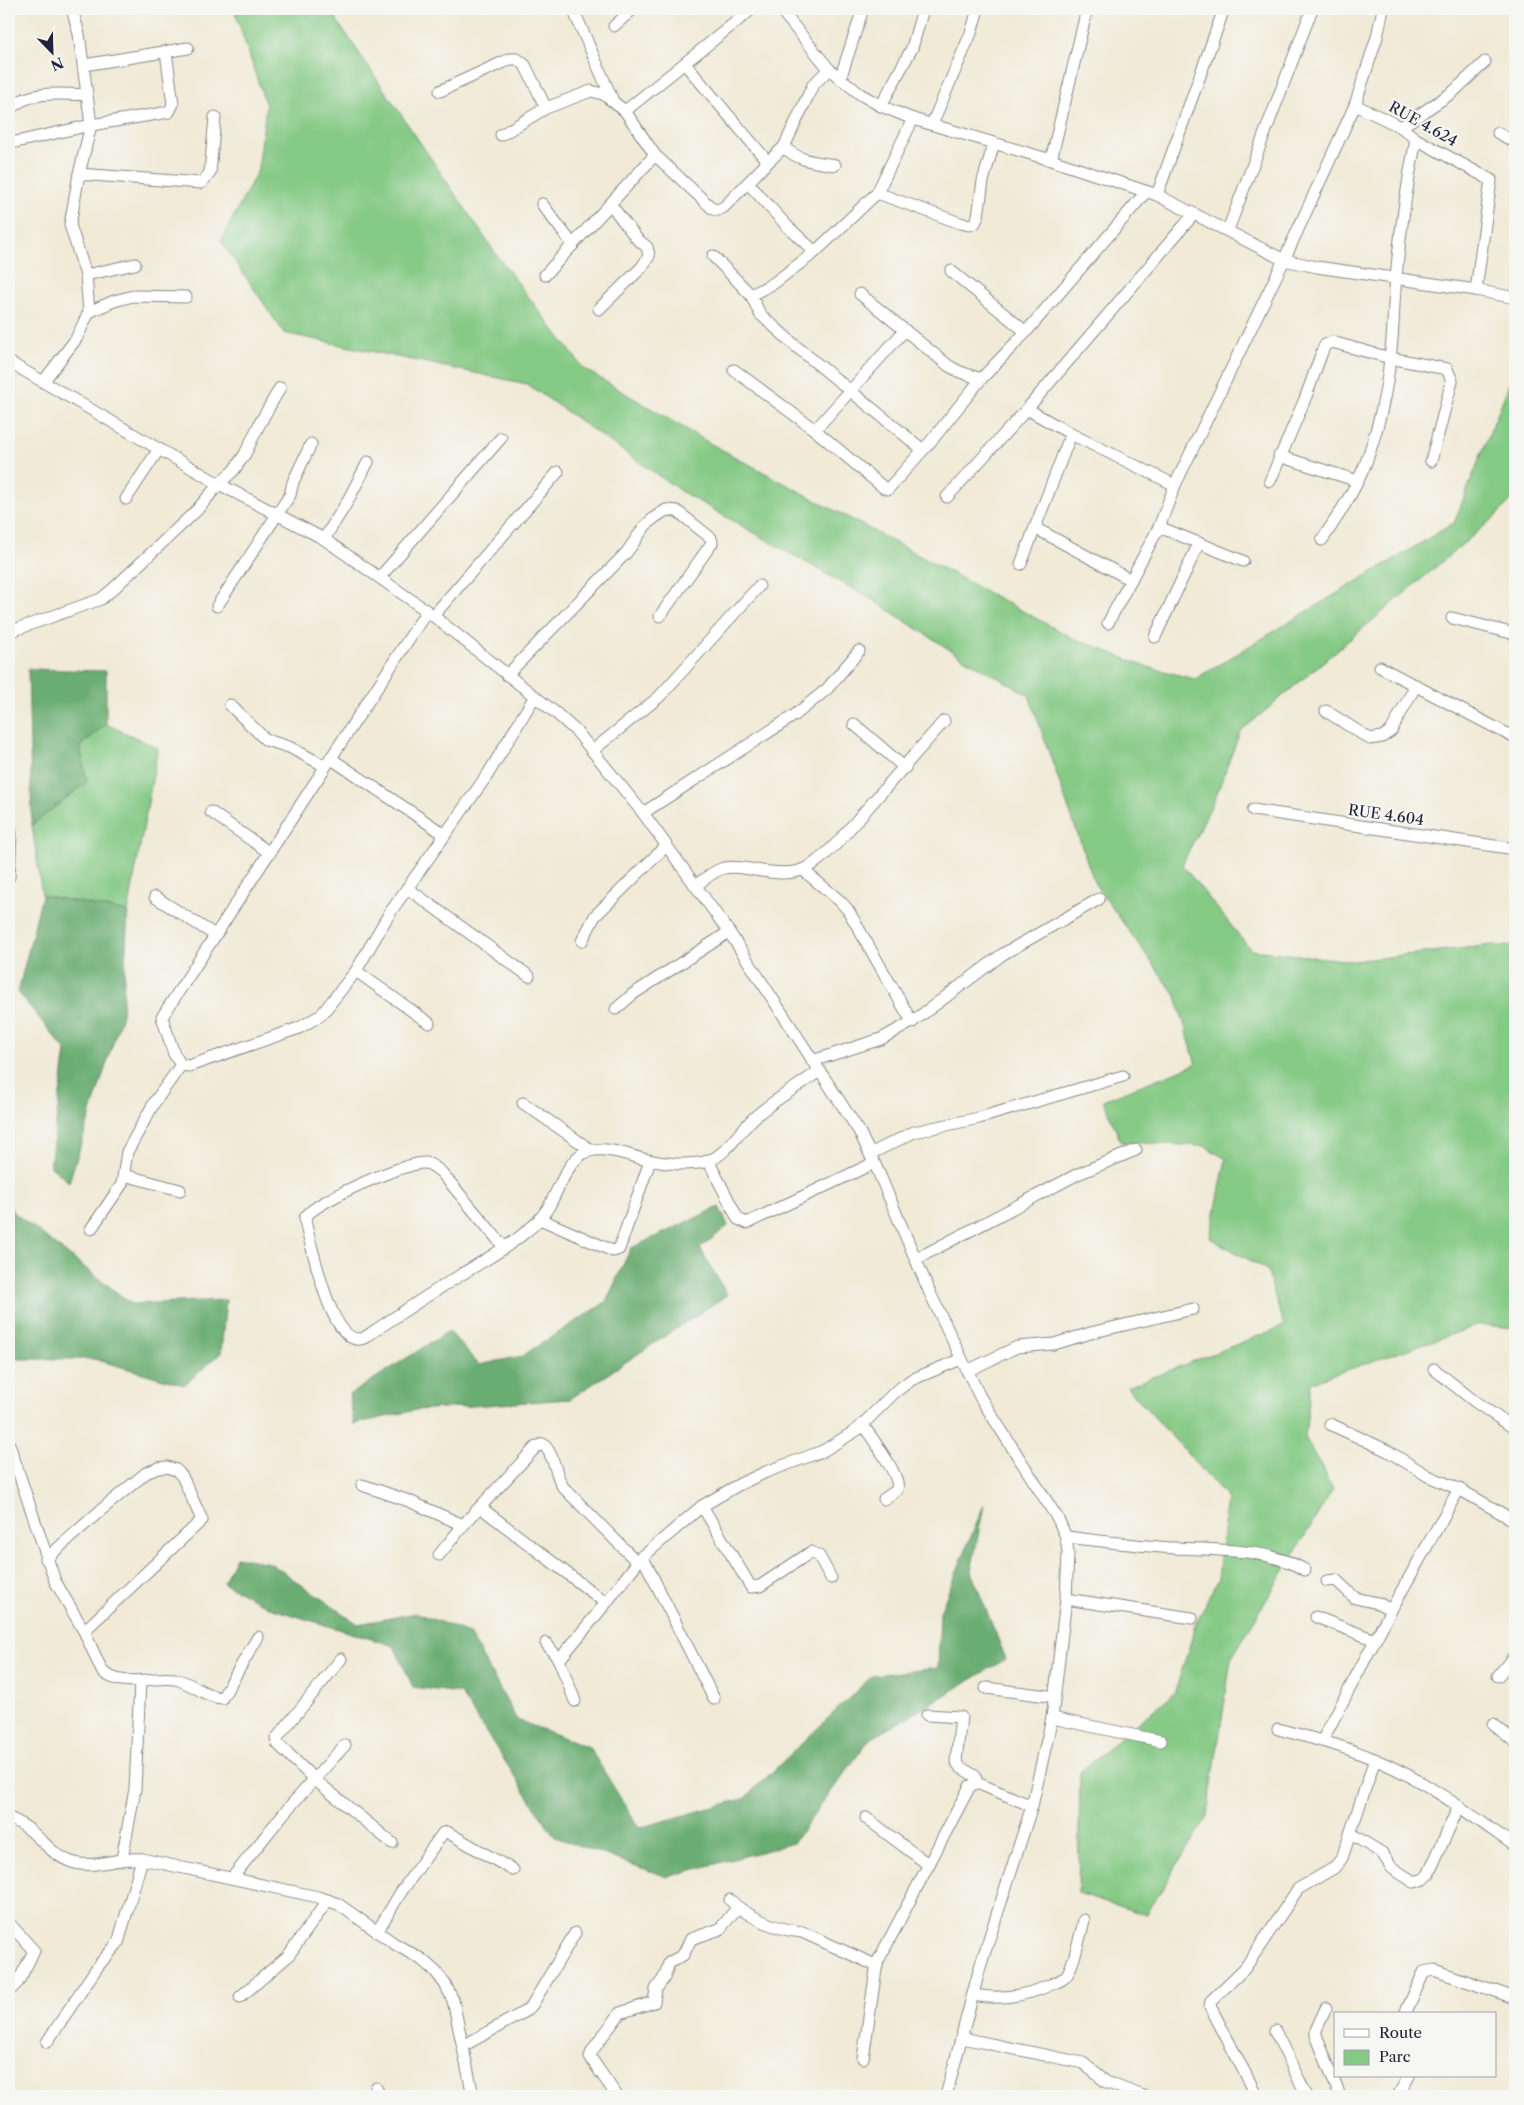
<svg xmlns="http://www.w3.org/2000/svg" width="1524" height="2105" viewBox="0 0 1524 2105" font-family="'Libre Caslon Text',serif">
	<rect width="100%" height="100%" fill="#f6f6f2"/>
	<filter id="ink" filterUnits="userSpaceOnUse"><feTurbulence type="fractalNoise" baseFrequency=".02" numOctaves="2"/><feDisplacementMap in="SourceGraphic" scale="10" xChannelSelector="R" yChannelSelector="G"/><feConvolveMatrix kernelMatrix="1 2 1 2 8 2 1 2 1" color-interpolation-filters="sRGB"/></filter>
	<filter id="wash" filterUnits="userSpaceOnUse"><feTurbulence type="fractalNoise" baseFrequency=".0096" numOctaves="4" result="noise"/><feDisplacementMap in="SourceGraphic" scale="20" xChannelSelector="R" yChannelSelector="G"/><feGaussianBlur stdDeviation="1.12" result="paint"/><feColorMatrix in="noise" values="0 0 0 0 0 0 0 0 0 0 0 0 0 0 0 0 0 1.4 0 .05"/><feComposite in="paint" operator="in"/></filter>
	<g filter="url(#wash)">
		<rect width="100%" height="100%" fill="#f0ead6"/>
		<g fill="#84c984" stroke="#537660">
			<polygon points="234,9 335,9 336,19 498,257 584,369 713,445 1069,636 1144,666 1195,679 1454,523 1515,369 1515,496 1495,517 1240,732 1216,796 1182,865 1251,950 1353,961 1492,945 1515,947 1515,1328 1480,1325 1311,1382 1305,1437 1333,1489 1231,1659 1207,1817 1146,1915 1078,1893 1080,1772 1175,1692 1197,1622 1218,1578 1227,1497 1127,1387 1284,1326 1267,1270 1210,1238 1226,1159 1205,1146 1121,1142 1103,1100 1196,1064 1176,996 1095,884 1029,695 958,655 876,602 682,492 527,384 284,333 221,241 258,170 266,106"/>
			<polygon points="106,724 158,748 128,912 42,895 32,825 87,782 80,746"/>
		</g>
		<g fill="#6bad72" stroke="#466856">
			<polygon points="28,669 106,671 106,724 80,746 87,782 32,825"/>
			<polygon points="42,895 128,912 122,1015 69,1182 50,1166 66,1051 18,992"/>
			<polygon points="9,1204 13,1212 132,1304 226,1300 221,1353 184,1385 94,1359 17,1359 9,1348"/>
			<polygon points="719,1207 728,1226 700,1248 727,1295 570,1399 416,1410 354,1424 349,1395 449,1331 479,1365 522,1356 606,1302 631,1248"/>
			<polygon points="984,1505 971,1572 1006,1659 869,1740 793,1843 667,1877 555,1837 460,1693 413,1687 394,1646 273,1609 223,1583 236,1557 270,1563 358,1624 417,1613 469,1633 517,1720 589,1747 639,1828 745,1798 873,1675 938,1668 940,1612"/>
		</g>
	</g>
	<g filter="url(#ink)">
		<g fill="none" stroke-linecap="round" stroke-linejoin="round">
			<g stroke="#898688" stroke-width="13">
				<g id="minor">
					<polyline points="573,9 613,101"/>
					<polyline points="780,9 829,69 860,94 881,106 913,119 1051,160 1157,195 1284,260 1317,267 1476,290"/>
					<polyline points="614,26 633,9"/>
					<polyline points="685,64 768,162 784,147 813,85 829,69"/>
					<polyline points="84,65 188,48"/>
					<polyline points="840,79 863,9"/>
					<polyline points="440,91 510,59 517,59 525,65 546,108"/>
					<polyline points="1355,105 1377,37 1383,9"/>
					<polyline points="881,106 912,48 923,9"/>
					<path d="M9,111C25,89 63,94 87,95"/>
					<polyline points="625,111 752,9"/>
					<polyline points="932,124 971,33 978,9"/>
					<polyline points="1401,127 1453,92 1485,62"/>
					<polyline points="1498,133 1515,142"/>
					<polyline points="501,135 546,108 591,91 603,94 625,111 655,155 545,275"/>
					<polyline points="9,141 16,142 91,125 169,112 173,104 166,52"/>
					<path d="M784,147C798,161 816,162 835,165"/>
					<polyline points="655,155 713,209 718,210 724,207 768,162"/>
					<polyline points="1051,160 1087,9"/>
					<polyline points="79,174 201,183 210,173 215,117"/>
					<polyline points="748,183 787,226 815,252"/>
					<polyline points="877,193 960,223 969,225 975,223 978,216 983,181 994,143"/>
					<polyline points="1157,195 1224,9"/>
					<polyline points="542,204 573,245"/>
					<polyline points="1228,230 1312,9"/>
					<polyline points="713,256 751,295 760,314 798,348 923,450"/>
					<polyline points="951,271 1026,332"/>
					<polyline points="86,275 135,264"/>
					<polyline points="860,294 949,366 960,372 981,379"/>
					<polyline points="751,295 774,283 815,252 877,193 913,119"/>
					<polyline points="599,309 642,267 649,256 647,247 637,239 611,205"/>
					<polyline points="89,312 114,301 133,296 186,297"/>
					<polyline points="9,362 219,484 324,539 427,611 557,714 577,732 643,813 729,932 859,1131 878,1171 930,1293 980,1397 1058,1519 1066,1537 1068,1553 1066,1599 1052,1718 1032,1806 980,1967 946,2096"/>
					<polyline points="734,370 815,430 884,488 888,489 932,440 981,379 1026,332 1146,192"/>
					<polyline points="43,382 76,339 89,312 86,275 70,225 79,174 91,125 79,34 72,9"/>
					<polyline points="1027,409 1071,434 1175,485"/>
					<polyline points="815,430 905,330"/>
					<polyline points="1279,456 1358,481"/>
					<polyline points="1270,481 1305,399 1322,352 1325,345 1332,342 1390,358 1447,369 1452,381 1431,461"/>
					<polyline points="947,497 1027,409 1194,214"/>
					<polyline points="126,499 159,449"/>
					<polyline points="1159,527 1243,561"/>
					<polyline points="1035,528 1131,580"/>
					<polyline points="324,539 346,504 368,462"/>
					<path d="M1322,540C1338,516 1354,492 1365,465C1377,433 1387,392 1390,358C1394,331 1393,304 1396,278C1400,231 1407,185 1416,139"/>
					<polyline points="1021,564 1071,434"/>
					<polyline points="380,577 501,438"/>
					<polyline points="217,606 290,495 293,482 311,444"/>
					<polyline points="427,611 162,1017 174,1054 181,1065 189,1066 299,1028 321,1015 356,971 389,914 488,774 535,696"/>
					<polyline points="433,616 558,472"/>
					<polyline points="1452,618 1515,634"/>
					<polyline points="1108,623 1159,527 1175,485 1284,260 1355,105 1401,127 1416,139 1491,180 1476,290 1515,298"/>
					<polyline points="9,632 101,599 113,589 196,511 219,484 234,470 245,454 260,423 280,388"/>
					<polyline points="1155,637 1199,543"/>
					<polyline points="1380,667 1515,738"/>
					<polyline points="507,675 627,552 645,526 654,518 666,510 677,511 711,538 712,543 660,616"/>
					<polyline points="230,705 266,740 289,747 325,766"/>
					<polyline points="1326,711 1370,739 1382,737 1391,731 1416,685"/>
					<polyline points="854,724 905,768"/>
					<polyline points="592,751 659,697 759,586"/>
					<polyline points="330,758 444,834"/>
					<polyline points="1253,810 1515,849"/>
					<polyline points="211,812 270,853"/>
					<polyline points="643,813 795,715 827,689 859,651"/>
					<polyline points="9,823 11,834 9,877"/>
					<polyline points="803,870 840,901 848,910 912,1022"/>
					<path d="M695,886C704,880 714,870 724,868C734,866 745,868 755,870C797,877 807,873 837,843L944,721"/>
					<polyline points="407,888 529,976"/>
					<polyline points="155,897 215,935"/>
					<polyline points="582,941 595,916 666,846"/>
					<polyline points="356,971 429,1023"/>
					<polyline points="616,1009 633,994 729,932"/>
					<polyline points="812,1061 881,1039 912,1022 1003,954 1099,899"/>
					<polyline points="523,1103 591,1150"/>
					<polyline points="870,1154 914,1132 979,1118 1123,1076"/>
					<polyline points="708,1160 738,1219 747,1223 874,1163"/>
					<polyline points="124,1175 180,1190"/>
					<polyline points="540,1219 613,1251 619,1249 650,1161"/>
					<polyline points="91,1229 122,1184 127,1152 154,1103 181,1065"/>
					<path d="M504,1247L442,1173C437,1169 432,1164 426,1163C407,1161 313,1202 305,1218C306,1230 311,1244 314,1256C319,1273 336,1349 364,1338C395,1317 426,1296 459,1276C481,1262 508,1248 528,1230C536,1224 542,1217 548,1208C557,1193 567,1163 582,1154C601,1143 628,1156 648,1160C665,1164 690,1166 708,1161C728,1154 741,1128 757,1115C776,1099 799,1086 819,1071"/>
					<polyline points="916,1259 1078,1174 1136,1150"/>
					<polyline points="1434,1369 1474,1401 1515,1429"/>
					<polyline points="967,1371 1017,1347 1054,1344 1094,1332 1193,1309"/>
					<polyline points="1330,1424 1388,1451 1428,1476 1459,1489 1515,1521"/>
					<path d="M863,1425C871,1437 902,1477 897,1490L884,1499"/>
					<path d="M9,1444L55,1581L84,1631L102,1671C121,1689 152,1676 175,1679C190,1682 208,1698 222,1698L258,1637"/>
					<polyline points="362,1485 409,1501 463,1525"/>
					<polyline points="702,1506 751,1587 760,1586 811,1552 819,1556 831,1578"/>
					<polyline points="480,1507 606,1603"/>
					<path d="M1066,1537C1102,1541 1138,1546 1174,1548C1216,1550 1268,1548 1305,1570"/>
					<path d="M439,1555L466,1522L536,1447L543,1444C554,1453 555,1474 563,1487L637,1562"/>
					<polyline points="642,1556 714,1699"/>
					<polyline points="46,1559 101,1510 146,1473 158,1468 167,1467 176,1470 182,1476 202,1520 84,1631"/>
					<polyline points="1327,1581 1336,1580 1355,1598 1378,1603 1391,1610"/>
					<polyline points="1066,1599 1192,1618"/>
					<polyline points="1316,1617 1375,1640"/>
					<polyline points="546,1643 559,1660 575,1701"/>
					<polyline points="341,1659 276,1739 278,1744 314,1779 392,1843"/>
					<polyline points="559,1660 606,1603 640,1559 702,1506 740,1484 766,1472 823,1451 857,1430 895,1392 911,1380 961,1359"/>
					<polyline points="1498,1676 1515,1655"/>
					<polyline points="986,1688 1055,1697"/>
					<polyline points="927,1715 961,1717 956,1761 960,1767 975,1776 977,1783"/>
					<polyline points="1052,1718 1161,1741"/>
					<polyline points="1493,1724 1515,1742"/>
					<path d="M1278,1729C1311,1738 1345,1746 1376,1760C1427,1781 1471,1815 1515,1846"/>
					<polyline points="1322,1741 1391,1610 1459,1489"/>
					<path d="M9,1818C36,1828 45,1851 69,1861C93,1871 117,1856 142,1859L318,1897L338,1904L395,1944L421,1959L436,1972L445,1984L453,2000L473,2096"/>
					<polyline points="866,1818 929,1865"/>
					<polyline points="1351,1834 1382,1853 1392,1868 1414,1882 1424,1879 1428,1875 1459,1806"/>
					<polyline points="122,1859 135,1789 140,1682"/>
					<polyline points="232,1878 284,1813 345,1745"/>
					<path d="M730,1900C747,1917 778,1930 802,1932L877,1966"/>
					<polyline points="9,1923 34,1951 18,1982 9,1991"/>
					<polyline points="377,1932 401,1892 443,1833 447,1832 513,1870"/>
					<path d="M973,1995C1000,2000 1027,1996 1052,1984C1057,1982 1063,1980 1066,1976C1073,1968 1081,1933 1084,1920"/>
					<polyline points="240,1997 288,1956 328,1900"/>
					<polyline points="1326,2008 1316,2030 1316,2035 1340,2096"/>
					<polyline points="1405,2014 1424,1972 1434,1970 1515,1998"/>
					<polyline points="1275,2031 1307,2096"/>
					<polyline points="962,2038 1083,2063 1106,2082 1143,2096"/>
					<polyline points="47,2042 98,1966 118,1943 142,1859"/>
					<polyline points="463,2046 526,2011 532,2005 575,1933"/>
					<polyline points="863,2058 877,1963 970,1786 977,1783 1032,1806"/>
					<polyline points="376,2088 380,2096"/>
					<path d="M617,2096L590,2057C591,2048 614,2023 620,2013L654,2002L656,1989L664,1978L669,1963L683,1955L691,1939L720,1929L737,1908"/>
					<polyline points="1257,2096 1210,2006 1211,2001 1245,1968 1298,1889 1334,1868 1342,1858 1375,1759"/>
					<polyline points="1398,2096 1409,2076"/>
				</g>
			</g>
			<use href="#minor" stroke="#fff" stroke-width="11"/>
		</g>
	</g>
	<g text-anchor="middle" stroke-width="4.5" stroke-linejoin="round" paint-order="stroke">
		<g font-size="15" fill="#22223b" stroke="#f6f6f2">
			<text transform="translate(1423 124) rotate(29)" y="5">RUE 4.624</text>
			<text transform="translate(1386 815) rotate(8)" y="5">RUE 4.604</text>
		</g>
	</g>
	<rect width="1524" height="2105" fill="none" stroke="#f6f6f2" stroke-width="30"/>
	<rect x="1334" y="2012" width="162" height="65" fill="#f6f6f2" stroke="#a1a1a9"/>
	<rect x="1344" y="2029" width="25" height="8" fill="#ffffff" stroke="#a1a1a9"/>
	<text x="1379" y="2038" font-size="15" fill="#22223b">Route</text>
	<rect x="1344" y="2050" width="25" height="15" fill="#84c984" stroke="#a1a1a9"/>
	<text x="1379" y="2062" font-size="15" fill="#22223b">Parc</text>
	<g transform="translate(52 52) rotate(157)" stroke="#f6f6f2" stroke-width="4" paint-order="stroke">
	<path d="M0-4L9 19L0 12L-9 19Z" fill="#22223b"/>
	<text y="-8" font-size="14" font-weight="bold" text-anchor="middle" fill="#22223b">N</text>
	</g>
</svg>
